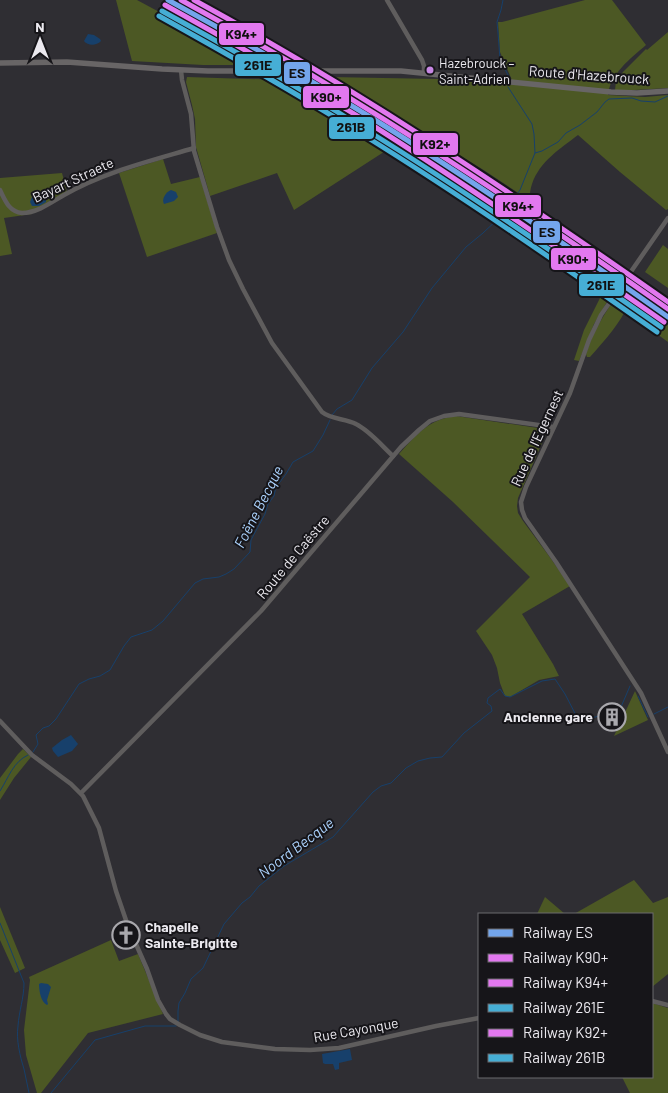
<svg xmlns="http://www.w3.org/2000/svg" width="668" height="1093" viewBox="0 0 668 1093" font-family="Barlow,sans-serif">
	<rect width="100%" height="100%" fill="#2f2e33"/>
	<g fill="#4c5824">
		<polygon points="116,0 137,0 202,35 272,65 203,65 132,61"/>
		<path d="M585,0H612L646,45C630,59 610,74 608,95L645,97L668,95V209L666,210L620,172L578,135C560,149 540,161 532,184C530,189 530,195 529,200L482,169L330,77L437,79L514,85L500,52L498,22H502Z"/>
		<polygon points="668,32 668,88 635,90 615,90 616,81 623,72 646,49 647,50"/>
		<polygon points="187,77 283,80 390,148 294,210 277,173 210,196 196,147 195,119 192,105 186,82"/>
		<polygon points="163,159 171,184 200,177 217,233 147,257 119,173"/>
		<polygon points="62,173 67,192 32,211 32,214 4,218 12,254 0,256 0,178"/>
		<polygon points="663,245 668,249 668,288 645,272"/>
		<polygon points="607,284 615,288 594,324 579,361 574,360 584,330"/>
		<path d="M620,291L629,296L627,301L629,303C620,324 605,340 590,357H587L586,354C593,331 606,311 620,291Z"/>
		<polygon points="635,299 668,322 668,342 628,313"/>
		<path d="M456,416L545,429L546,434L518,498L517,506L518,513L523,521L549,556L570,586L522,614L553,664L559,676L539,680L510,697L505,696L500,683L497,668L492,655L476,631L530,577L453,502L399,454C416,435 429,419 456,416Z"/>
		<polygon points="635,691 648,720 614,736"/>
		<polygon points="23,749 31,757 14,778 0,800 0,778 18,754"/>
		<polygon points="634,880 653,903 668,897 668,974 652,987 652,914 574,914"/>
		<polygon points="545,897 565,914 537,914"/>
		<polygon points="0,907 25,968 15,973 0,940"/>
		<polygon points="111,940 119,961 138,954 163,1014 88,1033 41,1093 37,1093 26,1055 24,1030 30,980 29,977"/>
		<polygon points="652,1003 668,1008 668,1093 630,1093 622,1077 652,1077"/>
	</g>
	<g fill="#17406b">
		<path d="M88,34L94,35L100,39L101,41C96,46 88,46 84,41Z"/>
		<path d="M171,190L176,192L178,197L174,201L164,204C161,199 166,192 171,190Z"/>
		<polygon points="39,194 45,197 46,200 46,202 39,206 32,206 30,202 32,197"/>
		<polygon points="71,735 78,744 72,751 58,757 53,751 52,748 62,740"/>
		<path d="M41,983L48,984L51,987L47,1000L48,1004L47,1005C41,1002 39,991 39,984Z"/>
		<polygon points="350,1049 352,1060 339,1063 339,1069 335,1070 333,1064 325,1064 323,1063 322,1054"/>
	</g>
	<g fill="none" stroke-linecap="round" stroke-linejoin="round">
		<g stroke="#17406b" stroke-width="1">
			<polyline points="503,0 501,10 497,22 498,33 500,59 509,77"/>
			<polyline points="535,153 542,151 558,142 566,133 580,125 597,112 605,102 609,99 632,98 641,101 655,102 668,96"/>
			<polyline points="332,415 337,409 352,400 372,368 403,332 432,288 466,247 483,233 499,218 520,190 535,153 534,134 532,124 508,87"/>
			<polyline points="638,696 648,717"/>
			<polyline points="654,714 668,707"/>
			<polyline points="33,752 38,744 36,735 43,728 49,726 56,719 79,684 89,679 100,676 110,670 124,646 131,637 152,630 163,621 195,583 203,579 219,577 226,574 234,569 250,552 251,540 265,514 268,504 274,496 276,487 286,474 293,462 313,451 323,435 330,420"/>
			<path d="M0,791C9,777 13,762 28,755"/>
			<path d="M0,923L24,983C24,998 19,1011 18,1026C16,1040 20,1056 24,1069C26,1077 27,1085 29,1093"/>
			<polyline points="178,1022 178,1011 179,1003 185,993 191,979 203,968 224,924 242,903 250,897 259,886 284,866 333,837 373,792 381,786 391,783 406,768 418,761 430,758 442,757 464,733 492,711 491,706 487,703 488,698 500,689 505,696 510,697 542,681 555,679 565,694 580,723 621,707 630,686"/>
			<polyline points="51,1093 95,1040 145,1026 176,1026"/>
		</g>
		<g stroke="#5f5d5d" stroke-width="4.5">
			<polyline points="387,0 422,60 424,66 424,73"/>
			<path d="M181,70L182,80L191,114L194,151L217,227L229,260L243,289L272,343L322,412C332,420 345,418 356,424C370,431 382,446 393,456"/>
			<path d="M0,190C5,200 9,212 22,213C37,213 52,202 64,195C104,172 150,161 194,148"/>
			<polyline points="668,218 601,315 589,340 570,393 526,487 521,502 522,510 525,518 556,562 641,693 668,752"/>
			<polyline points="0,721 32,755 71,784 83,796 99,828 116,891 128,926 147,969 158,1000 166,1014 170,1019 180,1025 200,1035 222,1042 275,1049 310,1050 339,1048 436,1026 479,1018"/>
			<polyline points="81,793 261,611 401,447 419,430 430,421 444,416 459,414 553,427"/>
			<polyline points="652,1001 668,1005"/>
		</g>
		<polyline stroke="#686566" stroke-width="5.5" points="0,63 67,62 162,69 208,71 401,71 611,92 637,93 668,91"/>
		<g stroke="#161519" stroke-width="9">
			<path id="rail-1" d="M168,0C238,38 307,78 375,120C475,182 572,249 668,317"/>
		</g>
		<g stroke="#161519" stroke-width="9">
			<path id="rail-2" d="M165,5C235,44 304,83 372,125C471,188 568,255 664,322"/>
		</g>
		<g stroke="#161519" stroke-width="9">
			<path id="rail-3" d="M181,0C351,93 510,198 668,309"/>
		</g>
		<g stroke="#161519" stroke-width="9">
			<path id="rail-4" d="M162,11C232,49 301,89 368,131C468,193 565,260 661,327"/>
		</g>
		<g stroke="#161519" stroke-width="9">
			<path id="rail-5" d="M194,0C359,90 514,194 668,302"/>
		</g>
		<g stroke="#161519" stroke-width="9">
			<path id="rail-6" d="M159,16C229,55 298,94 365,136C465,198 561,265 657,332"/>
		</g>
		<use href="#rail-1" stroke="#73a5eb" stroke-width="5"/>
		<use href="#rail-2" stroke="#e278ef" stroke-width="5"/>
		<use href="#rail-3" stroke="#e278ef" stroke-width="5"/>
		<use href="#rail-4" stroke="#46aed5" stroke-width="5"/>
		<use href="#rail-5" stroke="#e278ef" stroke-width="5"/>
		<use href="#rail-6" stroke="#46aed5" stroke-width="5"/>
	</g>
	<defs>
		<g id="building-ring" transform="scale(1.4375)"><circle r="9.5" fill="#161519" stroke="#a9a8ad" stroke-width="1.5"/><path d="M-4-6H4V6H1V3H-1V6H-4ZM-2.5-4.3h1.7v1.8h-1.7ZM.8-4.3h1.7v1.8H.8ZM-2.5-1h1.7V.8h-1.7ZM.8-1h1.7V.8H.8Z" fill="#a9a8ad"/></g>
		<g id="church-ring" transform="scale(1.4375)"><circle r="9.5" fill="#161519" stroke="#a9a8ad" stroke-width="1.5"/><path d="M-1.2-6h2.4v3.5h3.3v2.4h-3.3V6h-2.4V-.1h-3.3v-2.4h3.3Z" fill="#a9a8ad"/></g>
	</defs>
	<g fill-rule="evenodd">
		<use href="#building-ring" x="612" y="717"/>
		<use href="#church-ring" x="126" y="935"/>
	</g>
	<circle fill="#c787e3" stroke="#161519" stroke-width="2" cx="430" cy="70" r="4.5"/>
	<g text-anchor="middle" stroke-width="4" stroke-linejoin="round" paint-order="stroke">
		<g font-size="13" fill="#ebe9ef" stroke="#161519" text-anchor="start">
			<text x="439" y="68">Hazebrouck –<tspan x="439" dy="16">Saint-Adrien</tspan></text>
		</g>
		<g font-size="14" fill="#ebe9ef" stroke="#161519">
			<text transform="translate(589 75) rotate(4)" y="5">Route d'Hazebrouck</text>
			<text transform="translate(73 180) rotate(-25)" y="5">Bayart Straete</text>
			<text transform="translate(537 438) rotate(-65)" y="5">Rue de l'Egernest</text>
			<text transform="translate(293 557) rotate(-50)" y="5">Route de Caëstre</text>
			<text transform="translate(356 1030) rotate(-10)" y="5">Rue Cayonque</text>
		</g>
		<g font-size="14" font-weight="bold" fill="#ebe9ef" stroke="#161519" text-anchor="end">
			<text x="593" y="722">Ancienne gare</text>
			<text x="145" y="932" text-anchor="start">Chapelle<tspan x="145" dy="16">Sainte-Brigitte</tspan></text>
		</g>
		<g font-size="15" font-style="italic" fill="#acd3fe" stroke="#161519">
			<text transform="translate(259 507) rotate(-63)" y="5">Foëne Becque</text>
			<text transform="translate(296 848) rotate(-37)" y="5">Noord Becque</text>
		</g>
	</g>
	<g stroke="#161519" stroke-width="2">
		<rect x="218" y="22" width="47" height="24" rx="5" fill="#e278ef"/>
		<rect x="234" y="53" width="48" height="24" rx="5" fill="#46aed5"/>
		<rect x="283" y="61" width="28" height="24" rx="5" fill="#73a5eb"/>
		<rect x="302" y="85" width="48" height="24" rx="5" fill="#e278ef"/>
		<rect x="328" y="116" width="47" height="24" rx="5" fill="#46aed5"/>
		<rect x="412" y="132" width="47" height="24" rx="5" fill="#e278ef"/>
		<rect x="494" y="194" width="48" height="24" rx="5" fill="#e278ef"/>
		<rect x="532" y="220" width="29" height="24" rx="5" fill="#73a5eb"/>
		<rect x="550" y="247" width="47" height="24" rx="5" fill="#e278ef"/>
		<rect x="578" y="273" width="47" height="24" rx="5" fill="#46aed5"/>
	</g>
	<g font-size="14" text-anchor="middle" font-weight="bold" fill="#111">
		<text x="241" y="39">K94+</text>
		<text x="258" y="70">261E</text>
		<text x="297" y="78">ES</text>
		<text x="326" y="102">K90+</text>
		<text x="351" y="132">261B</text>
		<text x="435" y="149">K92+</text>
		<text x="518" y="211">K94+</text>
		<text x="547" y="237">ES</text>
		<text x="573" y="264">K90+</text>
		<text x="601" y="290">261E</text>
	</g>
	<rect x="478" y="913" width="175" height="165" fill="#161519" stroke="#6b6a6f"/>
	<rect x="488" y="929" width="25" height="8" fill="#73a5eb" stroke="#6b6a6f"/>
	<text x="523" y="938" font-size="15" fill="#ebe9ef">Railway ES</text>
	<rect x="488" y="954" width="25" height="8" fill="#e278ef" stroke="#6b6a6f"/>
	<text x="523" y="963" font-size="15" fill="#ebe9ef">Railway K90+</text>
	<rect x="488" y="979" width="25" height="8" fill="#e278ef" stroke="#6b6a6f"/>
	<text x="523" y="988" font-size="15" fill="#ebe9ef">Railway K94+</text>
	<rect x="488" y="1004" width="25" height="8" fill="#46aed5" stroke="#6b6a6f"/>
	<text x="523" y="1013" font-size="15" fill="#ebe9ef">Railway 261E</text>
	<rect x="488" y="1029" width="25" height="8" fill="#e278ef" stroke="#6b6a6f"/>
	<text x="523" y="1038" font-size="15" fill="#ebe9ef">Railway K92+</text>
	<rect x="488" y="1054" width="25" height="8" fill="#46aed5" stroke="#6b6a6f"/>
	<text x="523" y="1063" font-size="15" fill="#ebe9ef">Railway 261B</text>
	<g transform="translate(40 40)" stroke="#161519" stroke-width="4" paint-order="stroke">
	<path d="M0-4L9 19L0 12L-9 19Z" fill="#ebe9ef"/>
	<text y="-8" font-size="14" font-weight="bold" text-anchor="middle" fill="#ebe9ef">N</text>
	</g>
</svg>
